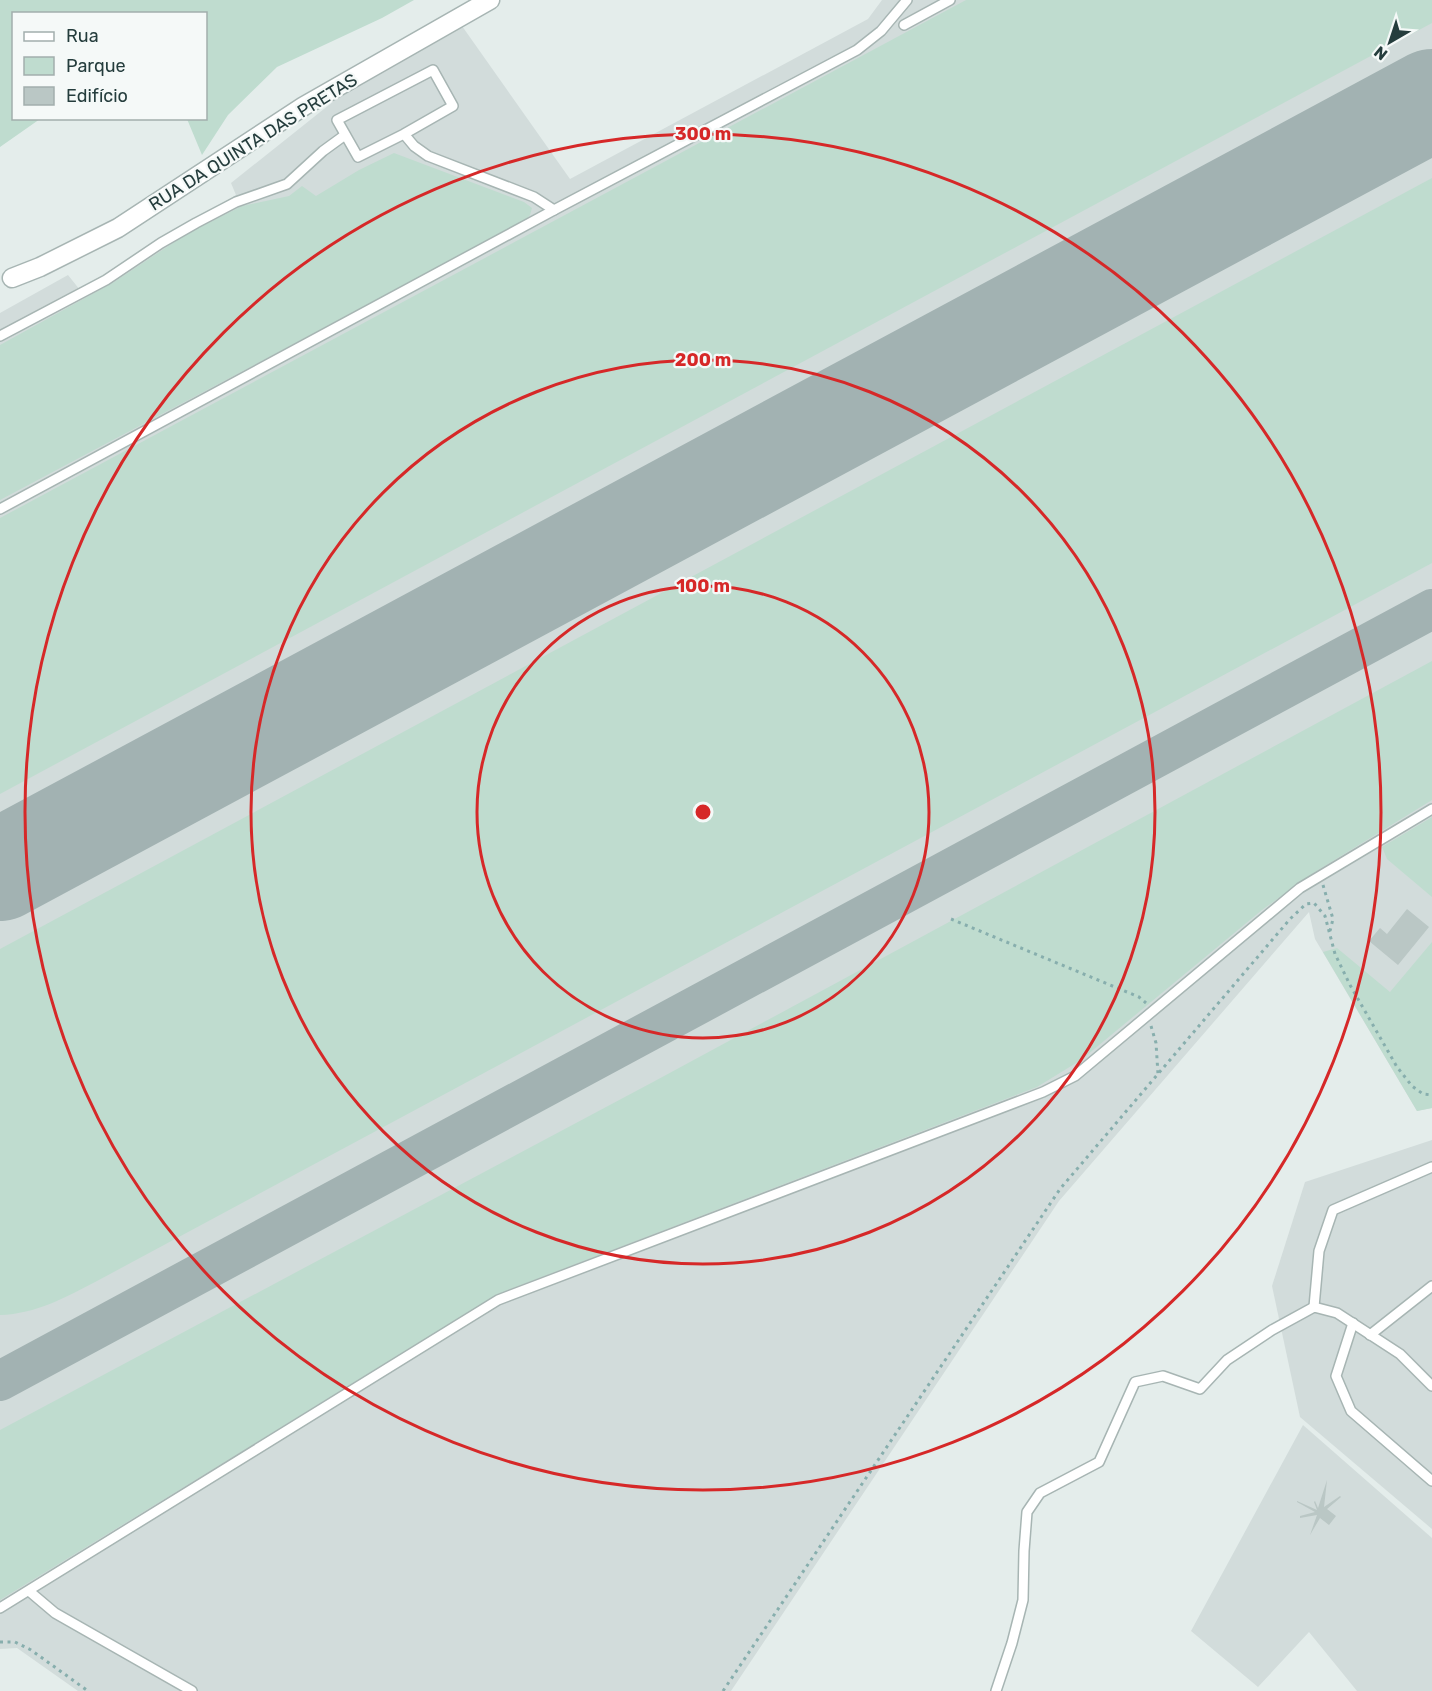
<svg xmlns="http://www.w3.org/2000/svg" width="1432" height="1691" viewBox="0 0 1432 1691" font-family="Rubik,sans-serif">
	<rect width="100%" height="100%" fill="#e4edeb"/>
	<g fill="#d2dcdb">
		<polygon points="882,0 1432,0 1432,1108 1417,1111 1315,939 1309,912 1059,1201 731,1691 78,1691 17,1648 0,1649 0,313 68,275 80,290 236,195 231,183 349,89 462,26 570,179 868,19"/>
		<polygon points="1432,1140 1432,1529 1300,1417 1272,1286 1305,1182"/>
		<polygon points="1303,1425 1432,1538 1432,1691 1357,1691 1309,1632 1258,1687 1191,1631"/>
	</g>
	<g fill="#bfdccf">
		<polygon points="0,0 414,0 382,18 277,67 228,115 202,155 187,119 206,118 206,14 14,14 14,118 40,119 0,147"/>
		<polygon points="966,0 1432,0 1432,23 0,794 0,518"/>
		<polygon points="394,153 524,202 532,208 530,215 525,221 0,500 0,345 114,282 188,233 242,206 289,196 302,186 316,196 359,170"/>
		<path d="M1432,178V563L97,1281C66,1297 36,1314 0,1315V949Z"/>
		<polygon points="1432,661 1432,800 1315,872 1262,910 1081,1060 1037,1087 508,1290 485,1302 0,1600 0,1430 653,1082"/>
		<polygon points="1432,817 1432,897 1387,859 1382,847"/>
		<polygon points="1432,942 1432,1108 1417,1111 1323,952 1337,948 1390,992"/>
	</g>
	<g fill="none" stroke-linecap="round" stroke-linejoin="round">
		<polyline stroke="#a2b2b2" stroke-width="40" points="0,1381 1432,609"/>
		<polyline stroke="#a2b2b2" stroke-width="102" points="0,870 1432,100"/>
	</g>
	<g fill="#bac7c5">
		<polygon points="1407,909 1429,927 1398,965 1369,941 1380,928 1387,934"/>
		<polygon points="1327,1480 1324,1507 1340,1496 1341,1497 1327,1509 1336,1516 1329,1525 1320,1518 1310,1535 1317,1515 1300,1518 1300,1516 1315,1512 1297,1502 1297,1501 1317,1510 1314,1502 1315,1501 1318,1508"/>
	</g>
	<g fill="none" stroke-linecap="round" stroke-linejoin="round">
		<g stroke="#a7b5b3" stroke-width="12">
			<g id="lane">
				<polyline points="904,25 950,0"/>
				<polyline points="404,134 453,106 433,70 337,120 358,157 404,134 414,146 428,156 534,197 554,210"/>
				<polyline points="0,336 106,280 161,243 196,223 236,202 287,184 323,151 345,135"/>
				<polyline points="0,509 554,210 857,50 881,31 907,0"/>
				<polyline points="1314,1307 1319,1251 1333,1210 1432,1167"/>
				<polyline points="1353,1323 1336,1376 1351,1411 1432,1481"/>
				<polyline points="1370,1335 1432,1286"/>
				<polyline points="29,1591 55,1613 192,1691"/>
				<polyline points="0,1608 498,1300 1043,1092 1075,1076 1300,888 1432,809"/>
				<polyline points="996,1691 1012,1643 1023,1600 1024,1551 1027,1512 1040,1493 1099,1462 1135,1382 1163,1376 1200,1389 1227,1360 1272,1330 1314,1307 1337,1313 1400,1354 1432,1386"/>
			</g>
		</g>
		<g stroke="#a7b5b3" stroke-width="21">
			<polyline id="street" points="12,278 40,267 118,228 304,106 490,0"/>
		</g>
		<g stroke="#87aead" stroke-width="3" stroke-dasharray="3 4.5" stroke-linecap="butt">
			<polyline points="1323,885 1333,919 1330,931"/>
			<polyline points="951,919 1139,997 1146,1003"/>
			<polyline points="1151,1026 1156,1043 1158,1074"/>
			<polyline points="0,1642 15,1642 31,1650 88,1691"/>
			<polyline points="723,1691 1060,1189 1290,919 1306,904 1314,903 1325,916 1335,954 1350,985 1397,1067 1412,1086 1423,1094 1432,1095"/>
		</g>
		<use href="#lane" stroke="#fff" stroke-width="9"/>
		<use href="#street" stroke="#fff" stroke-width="18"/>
	</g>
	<g fill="none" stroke="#d62828" stroke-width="3">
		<circle cx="703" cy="812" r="226"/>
		<circle cx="703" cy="812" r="452"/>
		<circle cx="703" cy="812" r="678"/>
	</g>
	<g text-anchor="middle" stroke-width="4.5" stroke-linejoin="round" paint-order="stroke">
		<g font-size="18" fill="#253d3d" stroke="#f5f9f8">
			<text transform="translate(253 142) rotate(-32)" y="6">RUA DA QUINTA DAS PRETAS</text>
		</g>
	</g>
	<circle cx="703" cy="812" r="9" fill="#d62828" stroke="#f5f9f8" stroke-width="3"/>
	<g font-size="18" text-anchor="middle" font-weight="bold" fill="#d62828" stroke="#f5f9f8" stroke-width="4.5" stroke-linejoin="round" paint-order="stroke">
		<text x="703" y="140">300 m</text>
		<text x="703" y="366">200 m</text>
		<text x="703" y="592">100 m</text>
	</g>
	<rect x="12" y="12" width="195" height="108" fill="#f5f9f8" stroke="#a2aead" stroke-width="1.5"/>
	<rect x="24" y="32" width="30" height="9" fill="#ffffff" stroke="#a2aead" stroke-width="1.5"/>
	<text x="66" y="42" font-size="18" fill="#253d3d">Rua</text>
	<rect x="24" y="57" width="30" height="18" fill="#bfdccf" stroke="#a2aead" stroke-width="1.5"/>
	<text x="66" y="72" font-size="18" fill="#253d3d">Parque</text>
	<rect x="24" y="87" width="30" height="18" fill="#bac7c5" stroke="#a2aead" stroke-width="1.5"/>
	<text x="66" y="102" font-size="18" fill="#253d3d">Edifício</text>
	<g transform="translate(1390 42) rotate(219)" stroke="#f5f9f8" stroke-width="4.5" paint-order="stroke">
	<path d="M0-4.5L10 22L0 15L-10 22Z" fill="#253d3d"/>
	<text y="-9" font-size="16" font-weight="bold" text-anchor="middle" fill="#253d3d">N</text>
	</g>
</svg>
